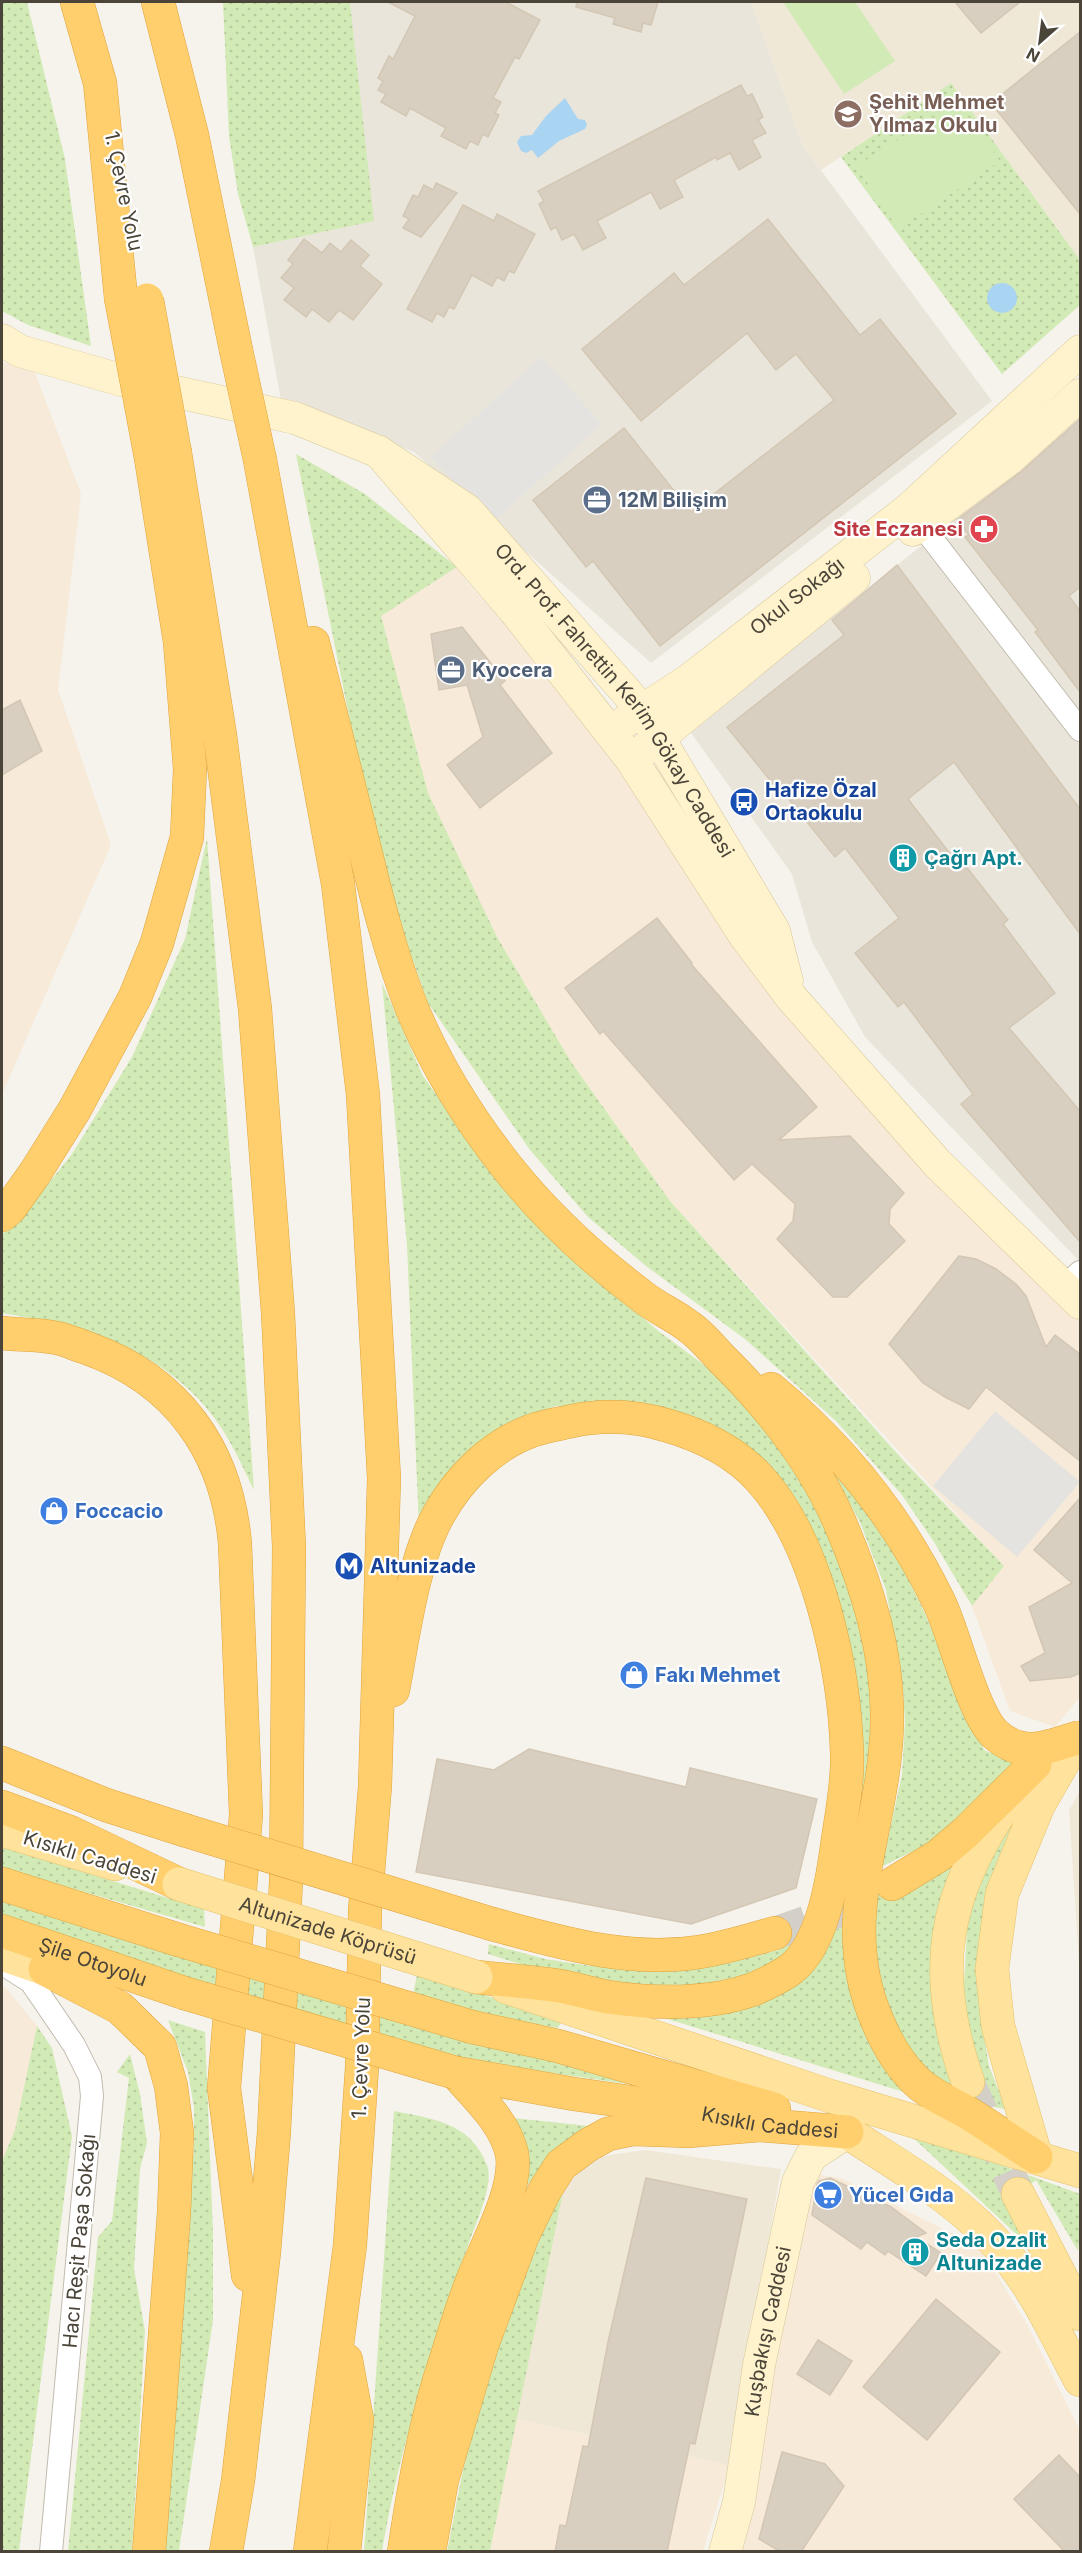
<svg xmlns="http://www.w3.org/2000/svg" width="1082" height="2553" viewBox="0 0 1082 2553" font-family="Inter,sans-serif">
	<defs>
		<pattern id="grass-dots" width="8" height="8" patternUnits="userSpaceOnUse" patternTransform="scale(1.5)"><rect width="8" height="8" fill="#d2eab5"/><path d="M2 2h.1M6 6h.1" fill="none" stroke="#b6ca9c" stroke-width="1.8" stroke-linecap="round"/></pattern>
	</defs>
	<rect width="100%" height="100%" fill="#f6f3ec"/>
	<g fill="#eae5da">
		<polygon points="350,2 751,2 803,146 992,401 651,663 414,452 281,400 253,247 373,221"/>
		<polygon points="1080,420 1080,1262 865,1037 812,942 792,874 689,730"/>
	</g>
	<g fill="#f7ead8">
		<polygon points="2,362 35,373 81,494 58,690 111,845 2,1094"/>
		<polygon points="457,567 467,582 727,876 780,987 1080,1315 1080,1697 1055,1727 1010,1711 972,1606 1004,1566 670,1201 571,1062 497,937 428,793 381,616"/>
		<polygon points="2,1986 6,1988 37,2026 15,2130 2,2161"/>
		<polygon points="814,2174 841,2178 949,2232 978,2243 1029,2328 1080,2431 1080,2551 739,2552 804,2185"/>
		<polygon points="516,2419 730,2465 703,2551 490,2552"/>
	</g>
	<g fill="#efe8d6">
		<polygon points="751,2 1080,2 1080,260 951,83 821,170 803,146"/>
		<polygon points="1080,1791 1080,1977 1069,1810"/>
		<polygon points="645,2150 781,2169 730,2465 516,2419 564,2187 596,2157"/>
	</g>
	<g fill="url(#grass-dots)">
		<polygon points="2,2 27,2 65,159 91,346 28,325 2,311"/>
		<polygon points="223,2 350,2 374,221 253,247 238,194 229,136"/>
		<polygon points="951,83 1080,260 1080,305 1002,374 841,157"/>
		<polygon points="296,454 365,494 457,567 381,616 428,793 497,937 571,1062 670,1201 903,1460 1004,1566 972,1606 934,1542 902,1495 836,1421 745,1339 646,1266 588,1217 530,1150 428,1003 403,932 363,785"/>
		<path d="M207,838L254,1490C244,1470 235,1449 222,1429C187,1374 127,1341 65,1325C44,1319 22,1317 2,1313V1234L25,1213L72,1154L132,1057L185,939Z"/>
		<polygon points="382,983 423,1076 491,1171 589,1271 657,1330 723,1379 757,1419 819,1506 865,1633 872,1691 871,1760 856,1856 859,1756 779,1489 630,1407 555,1406 500,1430 449,1471 419,1527 407,1245"/>
		<polygon points="830,1459 894,1549 926,1616 984,1750 1020,1765 932,1842 879,1868 890,1900 962,1851 963,2003 967,1927 980,1876 1030,1793 998,1859 984,1916 979,2006 989,2066 1006,2109 974,2104 918,2067 890,2014 874,1953 879,1868 887,1843 902,1775 905,1722 903,1688 886,1590 860,1522 826,1461"/>
		<polygon points="2,1847 204,1909 205,1927 2,1868"/>
		<polygon points="2,1899 676,2091 457,2059 174,1974 2,1916"/>
		<polygon points="805,1926 792,1954 746,1976 669,1989 545,1972 488,1954 489,1944 545,1959 591,1966 593,1962 736,1960 779,1950 776,1937 793,1928"/>
		<polygon points="843,1926 848,1977 907,2093 658,2016 803,1975 836,1927"/>
		<polygon points="417,1975 473,1991 561,2022 558,2028 476,2015 413,1994"/>
		<polygon points="168,2020 205,2032 213,2233 213,2320 179,2551 164,2552 194,2144 194,2108 188,2072"/>
		<polygon points="37,2026 52,2048 72,2136 19,2551 2,2551 2,2161 15,2130"/>
		<polygon points="130,2054 140,2094 147,2143 140,2169 134,2269 145,2331 132,2551 68,2551 98,2237 112,2221 129,2078 117,2072"/>
		<path d="M394,2111C433,2119 470,2122 487,2165C494,2184 477,2220 470,2240C434,2342 400,2444 382,2551L364,2552Z"/>
		<path d="M513,2118L589,2126C557,2146 545,2158 525,2190Z"/>
		<polygon points="905,2130 1080,2194 1080,2235 1078,2251 1036,2180 1018,2194 1032,2249"/>
		<path d="M564,2187L490,2551L447,2552C454,2519 459,2485 467,2453C490,2361 522,2271 564,2187Z"/>
	</g>
	<g fill="#d2eab5">
		<polygon points="783,2 855,2 895,61 844,94"/>
		<polygon points="958,102 1000,161 898,229 856,166"/>
	</g>
	<g fill="#e5e3e0">
		<polygon points="541,357 602,424 492,523 431,457"/>
		<polygon points="995,1411 1080,1482 1017,1557 933,1486"/>
	</g>
	<g fill="#a9d4f2">
		<polygon points="565,98 578,119 585,120 587,125 585,129 559,141 538,158 532,150 526,153 521,151 517,142 521,136 532,135 546,116"/>
		<circle cx="1002" cy="298" r="15"/>
	</g>
	<g fill="#d8cfc1" stroke="#d3c7b4" stroke-width="1.5">
		<polygon points="388,2 506,2 540,20 519,59 515,57 493,98 501,102 495,113 499,115 488,137 483,134 478,145 470,141 466,149 441,136 446,128 410,108 406,116 381,102 386,94 378,90 383,81 378,78 389,56 393,59 415,16"/>
		<polygon points="577,2 658,2 651,25 643,23 641,32 613,24 615,18 576,7"/>
		<polygon points="955,2 1020,2 981,33"/>
		<polygon points="1080,32 1080,214 991,103"/>
		<polygon points="741,85 747,96 752,94 763,117 758,120 766,133 752,140 761,157 739,170 730,153 717,160 716,157 674,180 683,197 660,209 651,192 597,221 606,238 583,250 574,234 562,240 556,227 551,230 539,204 544,201 538,191"/>
		<polygon points="436,183 457,193 421,237 403,228 409,219 403,216 413,195 418,197 424,185 433,190"/>
		<polygon points="463,205 494,221 497,214 535,234 514,273 509,271 504,281 497,277 492,286 472,275 454,309 449,307 444,317 437,313 432,322 407,309"/>
		<polygon points="768,219 860,335 880,319 956,414 660,646 593,561 586,567 533,500 624,428 691,512 834,400 796,354 776,370 747,333 641,421 582,349 674,273 684,285"/>
		<polygon points="304,239 322,253 330,243 341,252 351,240 369,255 360,266 382,284 353,320 339,310 329,322 312,309 306,317 284,300 294,288 281,278 293,264 288,260"/>
		<polygon points="1080,419 1080,587 1069,596 1080,611 1080,692 1035,632 1038,630 965,537 969,535 957,520 1021,472"/>
		<polygon points="897,565 1080,809 1080,934 954,762 908,799 961,868 965,865 1008,920 1003,924 1055,993 1009,1028 1080,1111 1080,1242 961,1104 973,1094 904,1002 898,1007 855,953 899,918 845,848 835,857 775,782 773,784 727,727 844,635 832,620"/>
		<polygon points="462,627 505,681 500,685 552,753 480,808 447,765 483,737 467,685 439,690 431,634"/>
		<polygon points="20,700 42,751 2,775 2,710"/>
		<polygon points="657,918 692,963 691,964 817,1107 779,1140 850,1136 904,1193 890,1209 889,1224 905,1241 847,1297 833,1297 777,1239 793,1221 795,1204 752,1164 734,1180 603,1031 600,1034 565,988"/>
		<polygon points="959,1256 976,1259 996,1269 1016,1284 1026,1296 1046,1347 1055,1335 1080,1354 1080,1461 986,1387 969,1409 945,1397 923,1383 889,1344"/>
		<polygon points="1080,1498 1080,1673 1071,1677 1030,1681 1021,1666 1045,1653 1029,1607 1072,1583 1034,1550"/>
		<polygon points="529,1749 686,1787 690,1768 817,1799 796,1888 691,1924 416,1872 437,1759 494,1770"/>
		<polygon points="646,2178 747,2199 695,2444 690,2443 667,2552 555,2552 560,2525 566,2526 583,2446 588,2447 608,2342"/>
		<polygon points="830,2178 891,2207 926,2233 916,2237 941,2253 926,2276 888,2251 885,2255 867,2242 861,2249 812,2215 817,2184 819,2181"/>
		<polygon points="936,2299 1000,2352 927,2440 863,2387"/>
		<polygon points="818,2340 852,2361 830,2395 797,2374"/>
		<polygon points="782,2452 825,2464 844,2486 801,2552 781,2552 759,2539"/>
		<polygon points="1059,2455 1080,2477 1080,2552 1065,2552 1014,2499"/>
	</g>
	<g fill="none" stroke-linecap="round" stroke-linejoin="round">
		<polyline stroke="#d4d0c8" stroke-width="33" stroke-dasharray="33 16" stroke-linecap="butt" points="968,2082 1018,2194"/>
		<polyline stroke="#d4d0c8" stroke-width="33" stroke-dasharray="33 16" stroke-linecap="butt" points="775,1933 845,1909"/>
		<g stroke="#c2bbae" stroke-width="24">
			<g id="street">
				<polyline points="912,513 1080,730"/>
				<polyline points="1063,1288 1080,1272"/>
				<polyline points="3,1964 31,1982 74,2045 90,2077 92,2096 51,2552"/>
			</g>
		</g>
		<g stroke="#d6c79b" stroke-width="33">
			<g id="secondary">
				<path id="s1" d="M2,340L20,351L121,380L295,418L379,452L467,510L642,710L774,931L787,981"/>
				<polyline points="379,452 515,611 631,759 745,936 791,997 937,1163 1080,1303"/>
				<polyline points="913,530 1009,459 1080,395"/>
				<path id="s2" d="M626,721L689,680L909,509L1080,351"/>
				<polyline points="644,750 854,578"/>
				<path id="s3" d="M725,2552L739,2502L759,2365L798,2182L811,2156L847,2132"/>
			</g>
		</g>
		<g stroke="#e6c16a" stroke-width="34">
			<g id="primary">
				<polyline points="2,1830 115,1864"/>
				<polyline points="2,1954 45,1969 72,1975"/>
				<polyline points="506,1987 830,2096 1080,2171"/>
				<path d="M968,2082C929,1972 943,1892 1010,1798"/>
				<path d="M847,2132C902,2168 960,2200 1003,2251C1036,2289 1057,2337 1080,2380"/>
				<polyline points="1036,2157 998,2026 992,1969 1002,1894 1038,1806 1077,1738"/>
				<polyline points="1018,2194 1080,2314"/>
			</g>
		</g>
		<g stroke="#e0a43c" stroke-width="34">
			<g id="highway">
				<polyline points="77,2 100,83 121,298"/>
				<polyline points="158,2 192,135 236,350"/>
				<polyline points="175,453 220,735 255,1009 278,1313 289,1547 286,1881 274,2132 264,2252 238,2481 226,2552"/>
				<polyline points="260,460 338,884 363,1095 384,1478 375,1786 365,1910 362,2067 350,2245 310,2552"/>
				<path d="M313,643C329,706 345,770 361,834C375,891 389,950 411,1006C434,1062 469,1119 507,1167C545,1215 594,1260 643,1297C657,1308 674,1315 688,1326C700,1334 710,1346 720,1357C768,1404 813,1460 840,1523C867,1586 888,1652 887,1721C886,1826 832,1917 877,2020C886,2042 898,2063 915,2080C930,2095 951,2103 968,2113C991,2127 1013,2143 1036,2157"/>
				<polyline points="2,1215 10,1208 35,1173 75,1109 135,997 157,943 187,837 190,769 180,642 151,458"/>
				<path d="M2,1333C19,1335 39,1334 57,1338C67,1340 77,1345 87,1348C177,1380 227,1450 235,1544L246,1815L224,2088L248,2275"/>
				<path d="M771,1389C842,1448 899,1519 939,1602C954,1632 973,1715 996,1735C1024,1759 1046,1747 1077,1738"/>
				<path d="M393,1690C403,1638 413,1559 439,1514C459,1478 492,1445 531,1431C544,1426 559,1424 572,1421C605,1414 637,1416 669,1426C703,1436 735,1452 759,1478C818,1542 845,1671 847,1755C848,1785 841,1817 837,1846C832,1883 822,1945 791,1969C782,1976 765,1984 754,1989C710,2005 654,2004 608,1997C592,1994 576,1989 560,1986C532,1982 504,1980 476,1977"/>
				<polyline points="2,1763 106,1805 184,1830"/>
				<polyline points="2,1807 72,1833 179,1884"/>
				<polyline points="2,1884 179,1940"/>
				<polyline points="892,1884 938,1856 965,1833 1035,1764"/>
				<path d="M492,1924C559,1942 628,1963 699,1952C725,1948 750,1940 775,1933"/>
				<path id="s4" d="M2,1931L184,1993"/>
				<polyline points="45,1969 120,2008 160,2047 171,2086 177,2133 174,2212 149,2552"/>
				<polyline points="472,2027 558,2046 774,2109"/>
				<path id="s5" d="M456,2073L574,2094L679,2109L760,2125L847,2132"/>
				<polyline points="344,2552 357,2420 346,2360"/>
				<path d="M404,2552C413,2493 423,2434 440,2378C451,2345 460,2311 473,2279C486,2245 518,2190 512,2154C505,2122 477,2097 456,2073"/>
				<polyline points="429,2552 442,2480 482,2345 522,2237 545,2190 561,2165 588,2145 608,2134 633,2129 688,2131 760,2125"/>
			</g>
		</g>
		<use href="#street" stroke="#fff" stroke-width="22"/>
		<use href="#secondary" stroke="#fff3cd" stroke-width="32"/>
		<use href="#primary" stroke="#ffe39c" stroke-width="33"/>
		<use href="#highway" stroke="#ffcf6e" stroke-width="33"/>
		<g stroke="#e6c16a" stroke-width="34" stroke-linecap="butt">
			<g id="primary-bridge">
				<path id="s6" d="M179,1884L476,1977"/>
			</g>
		</g>
		<g stroke="#e0a43c" stroke-width="34" stroke-linecap="butt">
			<g id="highway-bridge">
				<polyline points="121,298 151,458"/>
				<polyline points="147,300 175,453"/>
				<polyline points="236,350 260,460"/>
				<polyline points="184,1830 492,1924"/>
				<polyline points="179,1940 472,2027"/>
				<polyline points="184,1993 456,2073"/>
			</g>
		</g>
		<use href="#primary-bridge" stroke="#ffe39c" stroke-width="33"/>
		<use href="#highway-bridge" stroke="#ffcf6e" stroke-width="33"/>
	</g>
	<defs>
		<g id="school-disc" transform="scale(1.5)"><circle r="9.5" fill="#8d6e63" stroke="#fff"/><path d="M0-5L7-2L0 1L-7-2ZM-4 1L0 2.5L4 1V4Q0 6-4 4Z" fill="#fff"/></g>
		<g id="office-disc" transform="scale(1.5)"><circle r="9.5" fill="#5c6f8a" stroke="#fff"/><path d="M-6-3h4V-5.5h4V-3h4V5H-6ZM-1-4.5V-3h2v-1.5ZM-6 0V1H6V0Z" fill="#fff"/></g>
		<g id="pharmacy-disc" transform="scale(1.5)"><circle r="9.5" fill="#e0444e" stroke="#fff"/><path d="M-2-6h4v4h4v4h-4v4h-4v-4h-4v-4h4Z" fill="#fff"/></g>
		<g id="bus-disc" transform="scale(1.5)"><circle r="9.5" fill="#1a4fb4" stroke="#fff"/><path d="M-5-6H5V4H4V6H2V4H-2V6H-4V4H-5ZM-3.5-4V0h7V-4ZM-3.5 1.2v1.5H-2V1.2ZM2 1.2v1.5H3.5V1.2Z" fill="#fff"/></g>
		<g id="building-disc" transform="scale(1.5)"><circle r="9.5" fill="#0f9aa8" stroke="#fff"/><path d="M-4-6H4V6H1V3H-1V6H-4ZM-2.5-4.3h1.7v1.8h-1.7ZM.8-4.3h1.7v1.8H.8ZM-2.5-1h1.7V.8h-1.7ZM.8-1h1.7V.8H.8Z" fill="#fff"/></g>
		<g id="shop-disc" transform="scale(1.5)"><circle r="9.5" fill="#3f7fe0" stroke="#fff"/><path d="M-5-2.5h2.3a2.7 3.5 0 0 1 5.4 0H5L5.5 6h-11ZM-1.5-2.5h3a1.5 2.3 0 0 0-3 0Z" fill="#fff"/></g>
		<g id="metro-disc" transform="scale(1.5)"><circle r="9.5" fill="#1a4fb4" stroke="#fff"/><path d="M-5.5 5V-5H-3L0 0L3-5H5.5V5H3V-.5L0 4L-3-.5V5Z" fill="#fff"/></g>
		<g id="supermarket-disc" transform="scale(1.5)"><circle r="9.5" fill="#3f7fe0" stroke="#fff"/><path d="M-6-5.5h2.5l.6 2H6L4.5 2H-2.5L-4.4-4H-6ZM-1.5 3.2a1.3 1.3 0 1 0 .1 0ZM3 3.2a1.3 1.3 0 1 0 .1 0Z" fill="#fff"/></g>
	</defs>
	<g fill-rule="evenodd">
		<use href="#school-disc" x="848" y="114"/>
		<use href="#office-disc" x="597" y="500"/>
		<use href="#pharmacy-disc" x="984" y="529"/>
		<use href="#office-disc" x="451" y="670"/>
		<use href="#bus-disc" x="744" y="802"/>
		<use href="#building-disc" x="903" y="858"/>
		<use href="#shop-disc" x="54" y="1511"/>
		<use href="#metro-disc" x="349" y="1566"/>
		<use href="#shop-disc" x="634" y="1675"/>
		<use href="#supermarket-disc" x="828" y="2195"/>
		<use href="#building-disc" x="915" y="2252"/>
	</g>
	<g text-anchor="middle" stroke-width="4.5" stroke-linejoin="round" paint-order="stroke">
		<g font-size="20" font-weight="bold" fill="#785e54" stroke="#fff" text-anchor="start">
			<text x="869" y="109">Şehit Mehmet<tspan x="869" dy="23">Yılmaz Okulu</tspan></text>
		</g>
		<g font-size="20" fill="#4b4439" stroke="#fff">
			<text transform="translate(124 191) rotate(78)" y="7">1. Çevre Yolu</text>
			<text dy="7" stroke="none"><textPath href="#s2" startOffset="212">Okul Sokağı</textPath></text>
			<text dy="7" stroke="none"><textPath href="#s1" startOffset="742">Ord. Prof. Fahrettin Kerim Gökay Caddesi</textPath></text>
			<text transform="translate(90 1857) rotate(17)" y="7">Kısıklı Caddesi</text>
			<text dy="7" stroke="none"><textPath href="#s6" startOffset="156">Altunizade Köprüsü</textPath></text>
			<text dy="7" stroke="none"><textPath href="#s4" startOffset="96">Şile Otoyolu</textPath></text>
			<text transform="translate(361 2058) rotate(-88)" y="7">1. Çevre Yolu</text>
			<text dy="7" stroke="none"><textPath href="#s5" startOffset="318">Kısıklı Caddesi</textPath></text>
			<text transform="translate(79 2241) rotate(-85)" y="7">Hacı Reşit Paşa Sokağı</text>
			<text dy="7" stroke="none"><textPath href="#s3" startOffset="225">Kuşbakışı Caddesi</textPath></text>
		</g>
		<g font-size="20" font-weight="bold" fill="#4e5e75" stroke="#fff" text-anchor="start">
			<text x="618" y="507">12M Bilişim</text>
			<text x="472" y="677">Kyocera</text>
		</g>
		<g font-size="20" font-weight="bold" fill="#be3a42" stroke="#fff" text-anchor="end">
			<text x="963" y="536">Site Eczanesi</text>
		</g>
		<g font-size="20" font-weight="bold" fill="#164399" stroke="#fff" text-anchor="start">
			<text x="765" y="797">Hafize Özal<tspan x="765" dy="23">Ortaokulu</tspan></text>
			<text x="370" y="1573">Altunizade</text>
		</g>
		<g font-size="20" font-weight="bold" fill="#0d838f" stroke="#fff" text-anchor="start">
			<text x="924" y="865">Çağrı Apt.</text>
			<text x="936" y="2247">Seda Ozalit<tspan x="936" dy="23">Altunizade</tspan></text>
		</g>
		<g font-size="20" font-weight="bold" fill="#366cbe" stroke="#fff" text-anchor="start">
			<text x="75" y="1518">Foccacio</text>
			<text x="655" y="1682">Fakı Mehmet</text>
			<text x="849" y="2202">Yücel Gıda</text>
		</g>
	</g>
	<rect width="1082" height="2553" fill="none" stroke="#4b4439" stroke-width="6"/>
	<g transform="translate(1040 42) rotate(208)" stroke="#ffffff" stroke-width="4.5" paint-order="stroke">
	<path d="M0-4.5L10 22L0 15L-10 22Z" fill="#4b4439"/>
	<text y="-9" font-size="16" font-weight="bold" text-anchor="middle" fill="#4b4439">N</text>
	</g>
</svg>
